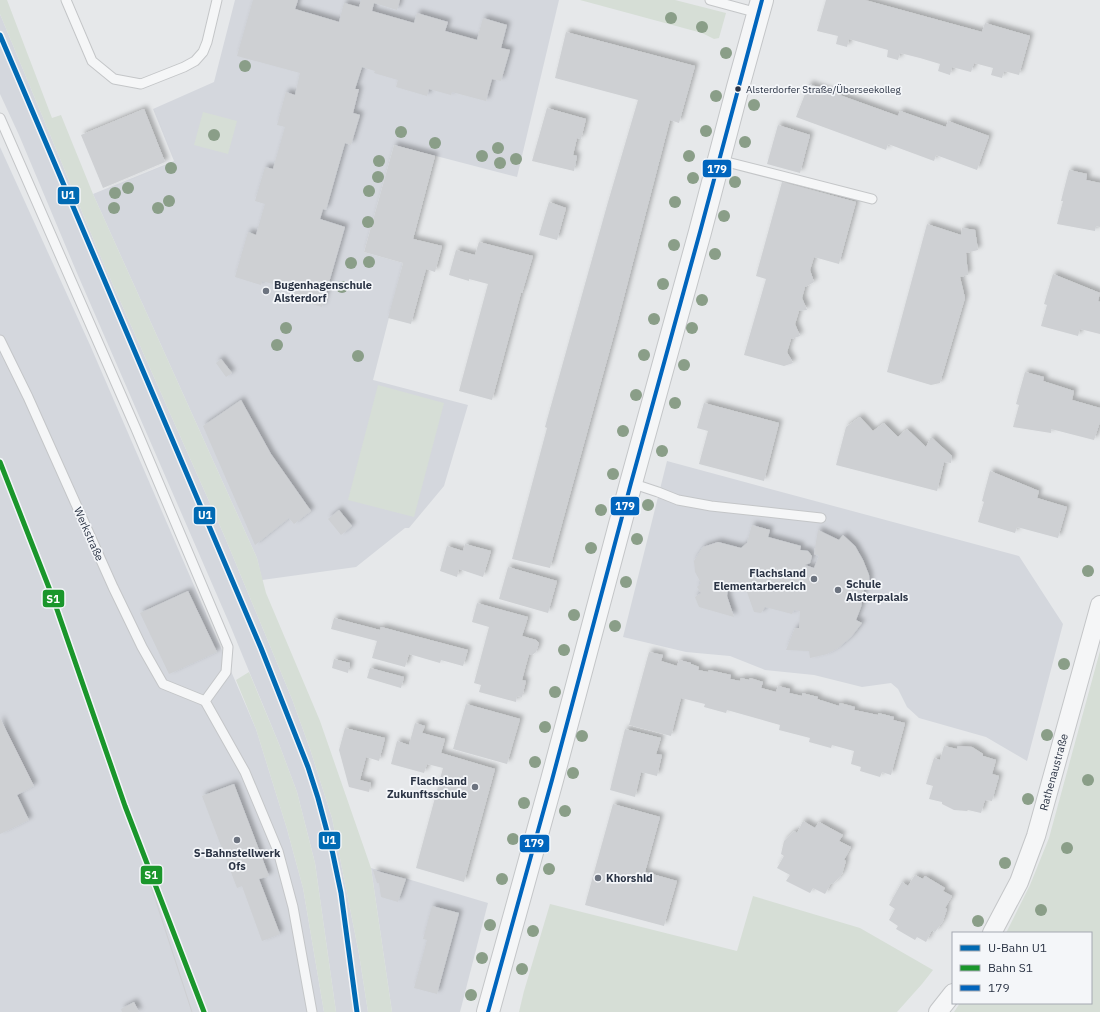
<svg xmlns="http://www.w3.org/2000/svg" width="1100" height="1012" viewBox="0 0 1100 1012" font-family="'IBM Plex Sans',sans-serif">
	<defs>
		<filter id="shadow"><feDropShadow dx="3.5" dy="-3.5" stdDeviation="2" flood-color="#0004"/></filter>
	</defs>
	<rect width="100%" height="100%" fill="#e6e8ea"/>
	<g fill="#d4d7dd">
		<polygon points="235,0 559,0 517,177 394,145 364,252 403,263 373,380 468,405 444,486 409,528 405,528 356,567 262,580 257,558 93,194 174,161 153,109 214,82"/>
		<polygon points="0,14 102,260 224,535 292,699 310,749 332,818 359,954 368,1012 336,1012 315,863 297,792 279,744 230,625 77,273 19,135 0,94"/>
		<polygon points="0,147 90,345 256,729 287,829 303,888 324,1012 0,1012"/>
		<polygon points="667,461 1019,556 1063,624 1027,761 986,737 919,718 907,707 898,689 891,683 862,687 814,675 765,670 730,656 686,652 623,637"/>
		<polygon points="371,868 488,903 460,1012 392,1012"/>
	</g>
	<g fill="#d6ded6">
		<polygon points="0,0 7,0 52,118 61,115 93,194 257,558 266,593 320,721 371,868 392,1012 368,1012 359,954 332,818 310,749 292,699 224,535 102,260 0,14"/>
		<polygon points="580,0 675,0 726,13 719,38 714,39 702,33"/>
		<polygon points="203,112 237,121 228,154 194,145"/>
		<polygon points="378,385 444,403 414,517 348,500"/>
		<polygon points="1100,651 1100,1012 954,1012 960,1003 1091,1003 1091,933 1006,933 1030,885 1049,838"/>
		<polygon points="249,672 279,744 297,792 315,863 336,1012 324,1012 303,888 287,829 256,729 236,680"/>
		<polygon points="753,896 860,928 933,970 922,984 897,1012 519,1012 524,991 550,904 737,951"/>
	</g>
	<g fill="#ced0d3" filter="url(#shadow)">
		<polygon points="253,0 298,0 295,9 339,22 344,3 359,7 361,0 400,0 397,10 374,3 372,11 414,23 417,13 448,22 445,31 477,40 483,18 507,25 501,48 510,50 501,81 492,79 486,101 452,92 451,95 429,89 427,96 396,87 398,80 374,73 375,71 362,67 355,89 359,89 353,113 360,115 351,145 345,143 326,210 323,209 320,219 345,227 322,307 288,297 291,289 262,281 261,285 235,277 248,232 256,235 265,204 255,201 265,167 273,169 285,127 277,125 286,92 295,95 300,73 237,56"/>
		<polygon points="826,0 865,0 982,32 985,23 1030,36 1019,75 1004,71 1002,78 991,75 993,68 974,63 971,72 952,67 950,75 938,71 940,64 920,58 900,53 898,60 887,57 888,50 849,39 847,47 836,44 838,36 817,31"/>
		<polygon points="566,32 695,66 679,123 670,120 618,320 563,520 550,568 512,559 547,428 545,427 608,202 638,100 555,78"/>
		<polygon points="809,84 898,116 900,111 946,127 948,121 989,136 977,170 936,155 934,161 888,144 886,150 796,117"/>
		<polygon points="547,108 586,119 581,139 577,138 573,155 577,156 574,171 532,161"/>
		<polygon points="144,109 165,162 103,188 81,135"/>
		<polygon points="778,125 810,135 800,173 767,164"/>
		<polygon points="394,145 435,156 413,239 442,246 435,272 426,269 411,324 388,318 403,263 364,252"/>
		<polygon points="1069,170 1087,174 1086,180 1100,183 1100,227 1096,226 1095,231 1057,224 1063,201 1061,201"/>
		<polygon points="782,182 856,202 839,264 814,257 810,270 814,282 805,287 802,298 807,310 799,311 795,324 800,336 791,339 787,352 793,363 784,366 744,355 766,279 756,276"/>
		<polygon points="549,202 566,208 557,240 539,235"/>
		<polygon points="927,224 961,235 962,228 975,230 978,250 966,253 968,275 960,277 965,298 940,383 931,385 887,372"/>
		<polygon points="479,242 533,256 522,293 521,293 492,400 459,391 488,284 469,279 469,281 449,275 456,250 475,255"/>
		<polygon points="1053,274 1100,293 1098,301 1100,302 1100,334 1080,329 1078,336 1041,326 1047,305 1044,304"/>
		<polygon points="221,359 232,373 226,377 216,363"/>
		<polygon points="1025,372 1044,377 1043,381 1074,391 1072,400 1100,408 1100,422 1094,440 1051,429 1051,433 1013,427 1019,405 1016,404"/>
		<polygon points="241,400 271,454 311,511 294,524 289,518 255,545 203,426"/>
		<polygon points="704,403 779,423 764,481 699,464 708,431 697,428"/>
		<polygon points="860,417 873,431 884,423 898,437 907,429 926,447 931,437 952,456 951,463 944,462 937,491 836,465 846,427"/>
		<polygon points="990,471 1039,491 1037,498 1067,507 1058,538 1017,527 1015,533 978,522 984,502 982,501"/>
		<polygon points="339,510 352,526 341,535 328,519"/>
		<polygon points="752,525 770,530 768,537 801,546 800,550 808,551 812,556 810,563 805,565 814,568 819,556 814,554 818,530 839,540 843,535 855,546 863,560 869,575 870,590 864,590 861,607 856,620 862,623 851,637 838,648 827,654 810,658 809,651 786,650 795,628 799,628 800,611 794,610 792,614 765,607 761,613 754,612 747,592 728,587 727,596 734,617 699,607 695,597 701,593 697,587 701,583 695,572 694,561 703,547 718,542 741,548 747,543"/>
		<polygon points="465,544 491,551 483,577 459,569 457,577 440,571 447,546 463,551"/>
		<polygon points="508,567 557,581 548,613 499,599"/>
		<polygon points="188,591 217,652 169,674 140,613"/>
		<polygon points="477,603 528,617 522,636 536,640 539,643 536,652 532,655 529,654 522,680 526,681 522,697 517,696 516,702 479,692 481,685 474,683 489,627 472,622"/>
		<polygon points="334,618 380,630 381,627 468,650 463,666 441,660 440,663 409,654 405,667 372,658 377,641 331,629"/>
		<polygon points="649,652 663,655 661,661 677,666 679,660 691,663 691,664 699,667 698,670 708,672 709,670 731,675 730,679 740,681 741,678 749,680 750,678 763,682 761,688 776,692 778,686 790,689 789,693 802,696 802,693 818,697 817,699 839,706 840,703 855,707 854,710 878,715 878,713 894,717 893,720 905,723 891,775 882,772 880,777 860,771 861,767 851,764 854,751 832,745 831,748 809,742 810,738 779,730 780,725 727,710 726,713 704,707 705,704 681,698 671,736 629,725"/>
		<polygon points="334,659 350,663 348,673 332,668"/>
		<polygon points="370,668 404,677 401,688 367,678"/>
		<polygon points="466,704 520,719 507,764 453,749"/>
		<polygon points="0,718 34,786 17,795 29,820 0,834"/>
		<polygon points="415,723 425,726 422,733 445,739 441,753 495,769 464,882 416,868 443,768 427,764 424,773 391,764 397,741 409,745"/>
		<polygon points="345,728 385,738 379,761 366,757 360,780 371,783 369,792 349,787 339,750"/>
		<polygon points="625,729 661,738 656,754 662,755 657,776 641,772 635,797 610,790"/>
		<polygon points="944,746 957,749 958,746 972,747 983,754 983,756 996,760 992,774 999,776 992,801 985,800 981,813 968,810 967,811 954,810 942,804 942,802 929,799 933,786 926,784 934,758 940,760"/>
		<polygon points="234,784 269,876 259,879 280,934 262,941 242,886 237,888 202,796"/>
		<polygon points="613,804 660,817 645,872 677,881 664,926 585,905"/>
		<polygon points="803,821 815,828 819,822 843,835 839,841 851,847 844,860 846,861 842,874 833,884 831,883 825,894 813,888 810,893 786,881 790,875 777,868 784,856 781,854 784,841 794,831 797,833"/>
		<polygon points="373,870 406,879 398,902 381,897 379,883 377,883"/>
		<polygon points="915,875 923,879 925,876 945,888 943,891 952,896 945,908 947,909 943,921 935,932 932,930 926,942 917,937 915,940 896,929 898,926 889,920 895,909 889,905 902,882 908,886"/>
		<polygon points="432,906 459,913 437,994 414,988 427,940 423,939"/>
		<polygon points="134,1002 139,1012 122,1012 121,1009"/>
	</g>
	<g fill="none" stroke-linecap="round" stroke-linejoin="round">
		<g stroke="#c4c6c8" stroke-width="11">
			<g id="service">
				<polyline points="66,0 92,61 114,79 141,84 184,67 195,61 203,52 207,42 217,0"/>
				<polyline points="710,0 758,13"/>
				<polyline points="0,118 136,429 228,647 226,672 205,701 245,772 278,851 293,907 312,1012"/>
				<polyline points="719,160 872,199"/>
				<polyline points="0,340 28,397 113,587 142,647 163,684 205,701"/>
				<polyline points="631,483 658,492 678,500 711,506 821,518"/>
			</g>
		</g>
		<g stroke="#c4c6c8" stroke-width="20">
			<g id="minor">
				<path id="s1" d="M992,933L1019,882L1036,836L1100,605"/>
				<polyline points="938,1012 953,993"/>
			</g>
		</g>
		<g stroke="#c4c6c8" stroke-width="24">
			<polyline id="tertiary" points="488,1012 552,780 631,483 700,232 738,87 762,0"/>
		</g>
		<use href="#service" stroke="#f5f6f7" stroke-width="9"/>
		<use href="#minor" stroke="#f5f6f7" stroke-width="18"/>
		<use href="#tertiary" stroke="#f5f6f7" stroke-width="22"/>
		<polyline stroke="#cecfd2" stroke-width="1" points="125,806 192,1012"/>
		<g stroke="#f4f6f9" stroke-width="7">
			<polyline id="bus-1" points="488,1012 552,780 631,483 700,232 762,0"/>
		</g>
		<use href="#bus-1" stroke="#0065bd" stroke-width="4"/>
		<g stroke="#f4f6f9" stroke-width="8">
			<polyline id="rail-1" points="0,462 53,598 125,806 204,1012"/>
		</g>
		<use href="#rail-1" stroke="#1a962b" stroke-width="5"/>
		<g stroke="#f4f6f9" stroke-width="8">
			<polyline id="metro-1" points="0,35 261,648 308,767 318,798 332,850 341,893 357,1012"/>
		</g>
		<use href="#metro-1" stroke="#006ab3" stroke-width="5"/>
	</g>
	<g fill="#8a9e88">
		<circle cx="671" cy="18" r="6"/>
		<circle cx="702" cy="27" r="6"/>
		<circle cx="726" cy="53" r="6"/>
		<circle cx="245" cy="66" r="6"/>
		<circle cx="716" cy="96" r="6"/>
		<circle cx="754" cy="105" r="6"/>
		<circle cx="706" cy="131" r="6"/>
		<circle cx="401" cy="132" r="6"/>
		<circle cx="214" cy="135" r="6"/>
		<circle cx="745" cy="142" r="6"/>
		<circle cx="435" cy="143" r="6"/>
		<circle cx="498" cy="148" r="6"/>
		<circle cx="482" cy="156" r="6"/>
		<circle cx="689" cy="156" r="6"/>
		<circle cx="516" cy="159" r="6"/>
		<circle cx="379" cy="161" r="6"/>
		<circle cx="500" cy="163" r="6"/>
		<circle cx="171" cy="168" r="6"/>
		<circle cx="378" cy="177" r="6"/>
		<circle cx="693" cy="178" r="6"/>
		<circle cx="735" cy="182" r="6"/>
		<circle cx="128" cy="188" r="6"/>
		<circle cx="369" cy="191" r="6"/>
		<circle cx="115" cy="193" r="6"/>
		<circle cx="169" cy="201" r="6"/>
		<circle cx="675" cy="202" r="6"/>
		<circle cx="114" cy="208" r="6"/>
		<circle cx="158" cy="208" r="6"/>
		<circle cx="724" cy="216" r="6"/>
		<circle cx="368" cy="222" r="6"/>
		<circle cx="674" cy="245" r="6"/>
		<circle cx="715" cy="254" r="6"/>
		<circle cx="369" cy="262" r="6"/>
		<circle cx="351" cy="263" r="6"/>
		<circle cx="663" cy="284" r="6"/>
		<circle cx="342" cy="287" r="6"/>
		<circle cx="702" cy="300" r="6"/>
		<circle cx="654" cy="319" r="6"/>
		<circle cx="286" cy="328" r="6"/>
		<circle cx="692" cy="328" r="6"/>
		<circle cx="277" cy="345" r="6"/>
		<circle cx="644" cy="355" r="6"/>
		<circle cx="358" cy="356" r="6"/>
		<circle cx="684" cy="365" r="6"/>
		<circle cx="636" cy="395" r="6"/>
		<circle cx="675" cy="403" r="6"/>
		<circle cx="623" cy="431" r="6"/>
		<circle cx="662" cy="451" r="6"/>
		<circle cx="613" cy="474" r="6"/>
		<circle cx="648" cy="505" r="6"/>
		<circle cx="601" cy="510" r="6"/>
		<circle cx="637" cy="539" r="6"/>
		<circle cx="591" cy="548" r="6"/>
		<circle cx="1088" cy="571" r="6"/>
		<circle cx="626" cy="582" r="6"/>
		<circle cx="574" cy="615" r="6"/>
		<circle cx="615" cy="626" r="6"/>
		<circle cx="564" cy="650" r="6"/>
		<circle cx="1064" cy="664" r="6"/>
		<circle cx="555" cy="692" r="6"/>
		<circle cx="545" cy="727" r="6"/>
		<circle cx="1047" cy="735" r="6"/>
		<circle cx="582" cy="736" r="6"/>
		<circle cx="535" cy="762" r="6"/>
		<circle cx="573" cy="773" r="6"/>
		<circle cx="1088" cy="780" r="6"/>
		<circle cx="1028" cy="799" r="6"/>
		<circle cx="524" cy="803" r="6"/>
		<circle cx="565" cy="811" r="6"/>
		<circle cx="513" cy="839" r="6"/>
		<circle cx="1067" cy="848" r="6"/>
		<circle cx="1005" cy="863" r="6"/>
		<circle cx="549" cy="869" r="6"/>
		<circle cx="502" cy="879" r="6"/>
		<circle cx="1041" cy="910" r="6"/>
		<circle cx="978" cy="921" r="6"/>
		<circle cx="490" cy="925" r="6"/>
		<circle cx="533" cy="931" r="6"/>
		<circle cx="482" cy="958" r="6"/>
		<circle cx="522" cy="969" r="6"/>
		<circle cx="471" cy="995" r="6"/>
	</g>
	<circle fill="#2b3445" stroke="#f4f6f9" stroke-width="1.5" cx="738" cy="89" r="3.5"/>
	<g fill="#6c737f" stroke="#f4f6f9" stroke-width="1.5">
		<circle cx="266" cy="291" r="4"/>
		<circle cx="814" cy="579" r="4"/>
		<circle cx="838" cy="590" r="4"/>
		<circle cx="475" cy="787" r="4"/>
		<circle cx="237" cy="840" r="4"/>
		<circle cx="598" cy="878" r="4"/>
	</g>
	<g text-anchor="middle" stroke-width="3.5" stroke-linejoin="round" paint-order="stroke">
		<g font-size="10" fill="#2b3445" stroke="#f4f6f9" text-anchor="start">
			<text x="746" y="93">Alsterdorfer Straße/Überseekolleg</text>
		</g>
		<g font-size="11" font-weight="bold" fill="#2b3445" stroke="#f4f6f9" text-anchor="start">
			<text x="274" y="289">Bugenhagenschule<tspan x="274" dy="13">Alsterdorf</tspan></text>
			<text x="806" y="577" text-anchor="end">Flachsland<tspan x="806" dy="13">Elementarbereich</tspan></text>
			<text x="846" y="588">Schule<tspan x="846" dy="13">Alsterpalais</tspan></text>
			<text x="467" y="785" text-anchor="end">Flachsland<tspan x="467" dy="13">Zukunftsschule</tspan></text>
			<text x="237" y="857" text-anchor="middle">S-Bahnstellwerk<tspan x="237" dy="13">Ofs</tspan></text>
			<text x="606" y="882">Khorshid</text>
		</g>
		<g font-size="11" fill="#2b3445" stroke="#f4f6f9">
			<text transform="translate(89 534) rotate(66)" y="4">Werkstraße</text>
			<text dy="4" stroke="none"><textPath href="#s1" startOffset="173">Rathenaustraße</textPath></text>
		</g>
	</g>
	<g stroke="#f4f6f9" stroke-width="1.5">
		<rect x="702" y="159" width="30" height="19" rx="4" fill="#0065bd"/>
		<rect x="57" y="186" width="23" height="19" rx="4" fill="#006ab3"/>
		<rect x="610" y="496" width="30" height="20" rx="4" fill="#0065bd"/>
		<rect x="193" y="506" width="23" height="19" rx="4" fill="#006ab3"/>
		<rect x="42" y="589" width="23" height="19" rx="4" fill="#1a962b"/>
		<rect x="318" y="831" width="23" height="19" rx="4" fill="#006ab3"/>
		<rect x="519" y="834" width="31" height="19" rx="4" fill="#0065bd"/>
		<rect x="140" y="865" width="23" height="20" rx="4" fill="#1a962b"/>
	</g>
	<g font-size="11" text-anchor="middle" font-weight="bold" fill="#fff">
		<text x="717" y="173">179</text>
		<text x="68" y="199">U1</text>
		<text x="625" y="510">179</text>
		<text x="205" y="519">U1</text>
		<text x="53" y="603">S1</text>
		<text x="329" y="844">U1</text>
		<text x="534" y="847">179</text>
		<text x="151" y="879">S1</text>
	</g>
	<rect x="952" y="932" width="140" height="72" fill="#f4f6f9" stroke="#a4a8b1"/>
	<rect x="960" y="945" width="20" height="6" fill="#006ab3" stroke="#a4a8b1"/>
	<text x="988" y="952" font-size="12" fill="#2b3445">U-Bahn U1</text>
	<rect x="960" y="965" width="20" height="6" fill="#1a962b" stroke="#a4a8b1"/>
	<text x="988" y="972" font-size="12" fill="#2b3445">Bahn S1</text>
	<rect x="960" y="985" width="20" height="6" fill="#0065bd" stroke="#a4a8b1"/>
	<text x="988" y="992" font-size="12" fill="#2b3445">179</text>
</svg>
